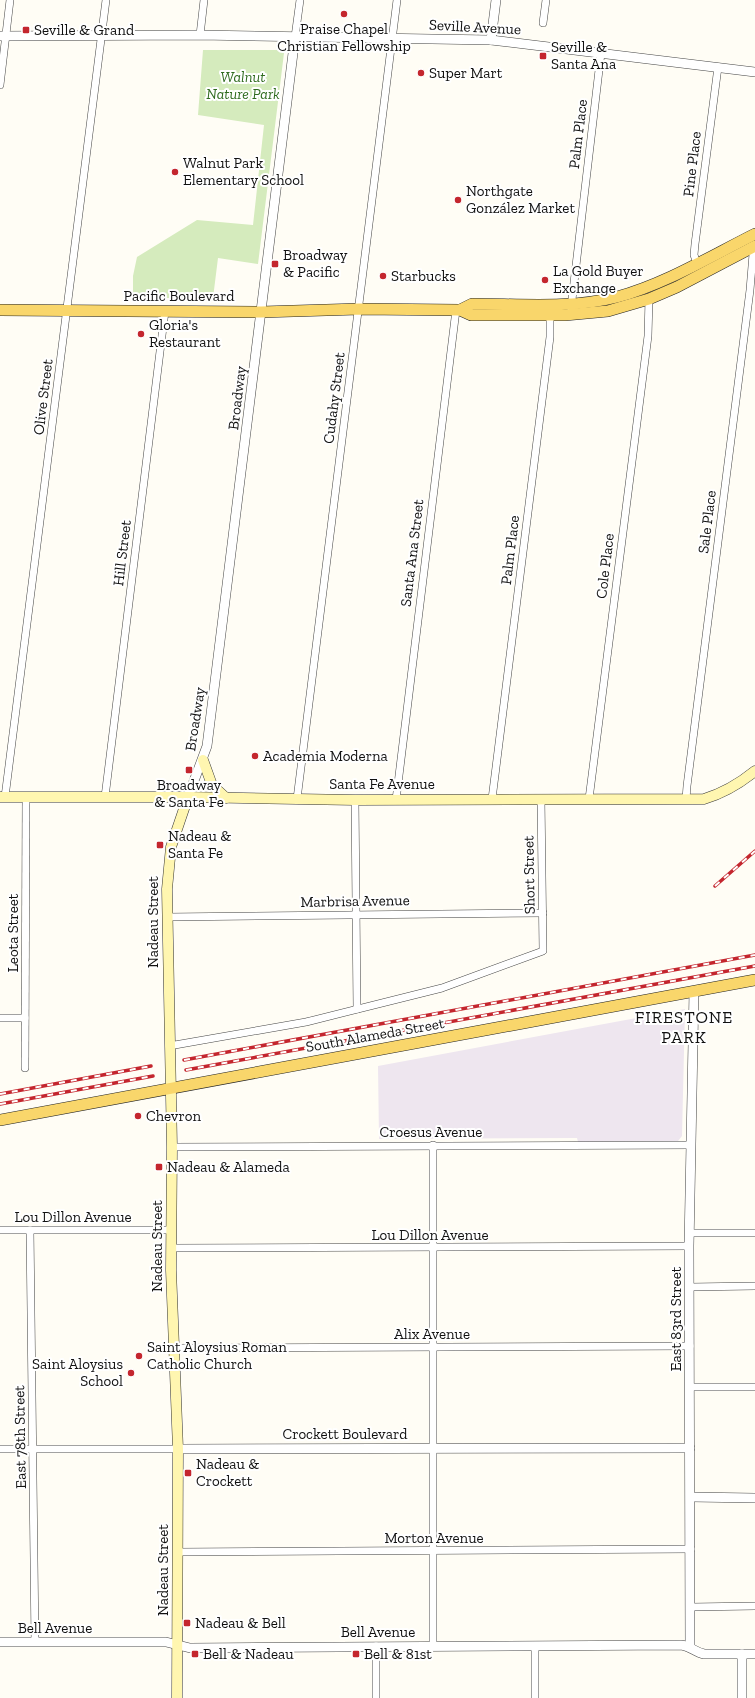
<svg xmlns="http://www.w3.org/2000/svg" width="755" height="1698" viewBox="0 0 755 1698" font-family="'Zilla Slab',serif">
	<rect width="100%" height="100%" fill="#fffdf5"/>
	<polygon fill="#eee6ef" points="685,1009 682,1136 678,1141 578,1142 577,1138 379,1139 378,1066"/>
	<polygon fill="#d5ebbd" points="203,50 278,50 284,53 258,264 218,258 213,298 133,298 133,276 137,257 197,220 253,225 264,125 198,115"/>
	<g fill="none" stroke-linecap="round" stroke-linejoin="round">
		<g stroke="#444" stroke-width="8">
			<g id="minor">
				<polyline points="543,23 546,0"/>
				<polyline points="200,35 204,0"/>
				<polyline points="295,37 300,0"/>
				<polyline points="0,85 10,0"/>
				<polyline points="697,263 694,255 695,244 718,67"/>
				<polyline points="571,308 601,53"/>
				<polyline points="5,797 106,0"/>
				<polyline points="105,797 165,311"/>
				<polyline points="297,799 397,0"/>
				<polyline points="492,799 550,337 550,311"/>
				<polyline points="589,799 648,336 649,299"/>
				<polyline points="686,799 687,786 750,290 753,254 751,248"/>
				<polyline points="355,800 357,1009"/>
				<polyline points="396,800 456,310"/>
				<polyline points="167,917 543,913"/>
				<polyline points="0,1018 25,1018"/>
				<polyline points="169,1046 306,1022 442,988 543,951 541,799"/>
				<polyline points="25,1068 26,797"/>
				<polyline points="433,1145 433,1646"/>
				<polyline points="172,1147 691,1145"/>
				<polyline points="0,1230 171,1230"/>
				<polyline points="30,1230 35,1642"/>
				<polyline points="691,1233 755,1233"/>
				<polyline points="171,1248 689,1246"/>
				<polyline points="690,1287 755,1286"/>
				<polyline points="174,1348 690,1346"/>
				<polyline points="690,1387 755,1387"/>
				<polyline points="0,1449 178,1449"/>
				<polyline points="178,1552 691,1549"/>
				<polyline points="691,1607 755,1606"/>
				<polyline points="376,1698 376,1646"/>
				<polyline points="535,1698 535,1646"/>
			</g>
		</g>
		<g stroke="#444" stroke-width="10">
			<g id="tertiary">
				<polyline points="0,36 200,35 491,40 755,72"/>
				<polyline points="491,40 496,0"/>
				<polyline points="188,797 207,746 295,37"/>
				<polyline points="178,1449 690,1448"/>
				<polyline points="691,1497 755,1498"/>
				<path d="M0,1642H166L190,1648L681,1645C690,1646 695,1652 704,1654H755"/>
				<polyline points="690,1646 689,1246 694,991"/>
				<polyline points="742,1698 742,1654"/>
			</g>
		</g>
		<g stroke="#333" stroke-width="11">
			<g id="secondary">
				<polyline points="203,760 212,785 226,798"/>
				<path d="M0,797H188L355,800L704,799C724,793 739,784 755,771"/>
				<polyline points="177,1698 178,1449 171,1270 172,1147 167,889 171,847 188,797"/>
			</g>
		</g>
		<g stroke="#222" stroke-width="12">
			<g id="primary">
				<path d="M0,310L261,312L359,309L460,310L472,304C519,304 571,309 617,297C665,284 711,256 755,234"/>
				<polyline points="460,310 471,315 565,315 608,311 649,299 677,287 755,246"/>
				<polyline points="0,1120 755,980"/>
			</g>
		</g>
		<use href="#minor" stroke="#fff" stroke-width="7"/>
		<use href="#tertiary" stroke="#fff" stroke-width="9"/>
		<use href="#secondary" stroke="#fff6b0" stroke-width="10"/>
		<use href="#primary" stroke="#f9d66b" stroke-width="11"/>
		<g stroke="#c4262e" stroke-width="3.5">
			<g id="rail">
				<polyline points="715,886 755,851"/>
				<polyline points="184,1060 755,955"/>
				<polyline points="186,1070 755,966"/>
				<polyline points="0,1094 151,1066"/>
				<polyline points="0,1104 153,1076"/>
			</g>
		</g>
		<use href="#rail" stroke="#fff" stroke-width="2" stroke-dasharray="6" stroke-linecap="butt"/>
	</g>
	<g fill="#c4262e" stroke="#fff" stroke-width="1.5">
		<circle cx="344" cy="14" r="4"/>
		<rect x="22" y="26" width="8" height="8" rx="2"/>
		<rect x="539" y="52" width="8" height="8" rx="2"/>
		<circle cx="421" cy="73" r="4"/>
		<circle cx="175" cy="172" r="4"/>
		<circle cx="458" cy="200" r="4"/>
		<rect x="271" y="260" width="8" height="8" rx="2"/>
		<circle cx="383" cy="276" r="4"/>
		<circle cx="545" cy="280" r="4"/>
		<circle cx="141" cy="334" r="4"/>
		<circle cx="255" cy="756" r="4"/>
		<rect x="185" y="766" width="8" height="8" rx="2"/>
		<rect x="156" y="841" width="8" height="8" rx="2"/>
		<circle cx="138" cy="1116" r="4"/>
		<rect x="155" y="1163" width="8" height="8" rx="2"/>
		<circle cx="139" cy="1356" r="4"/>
		<circle cx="131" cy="1373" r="4"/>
		<rect x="184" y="1469" width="8" height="8" rx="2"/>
		<rect x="183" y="1619" width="8" height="8" rx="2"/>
		<rect x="191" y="1650" width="8" height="8" rx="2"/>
		<rect x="352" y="1650" width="8" height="8" rx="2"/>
	</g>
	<g text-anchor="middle" stroke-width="4" stroke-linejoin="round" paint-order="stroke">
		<g font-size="15" fill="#111" stroke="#fff">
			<text transform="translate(475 27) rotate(3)" y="5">Seville Avenue</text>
			<text transform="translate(578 134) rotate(-83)" y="5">Palm Place</text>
			<text transform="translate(692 164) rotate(-83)" y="5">Pine Place</text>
			<text x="179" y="301">Pacific Boulevard</text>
			<text transform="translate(43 397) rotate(-83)" y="5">Olive Street</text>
			<text transform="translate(237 398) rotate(-83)" y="5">Broadway</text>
			<text transform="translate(334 398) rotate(-83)" y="5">Cudahy Street</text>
			<text transform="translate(707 522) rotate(-83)" y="5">Sale Place</text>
			<text transform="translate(510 550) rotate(-83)" y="5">Palm Place</text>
			<text transform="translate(122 553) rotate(-83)" y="5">Hill Street</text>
			<text transform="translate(412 553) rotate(-83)" y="5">Santa Ana Street</text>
			<text transform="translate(605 566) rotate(-83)" y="5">Cole Place</text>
			<text transform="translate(195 719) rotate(-81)" y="5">Broadway</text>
			<text x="382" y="789">Santa Fe Avenue</text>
			<text transform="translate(529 875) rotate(-91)" y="5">Short Street</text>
			<text transform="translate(355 901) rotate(-1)" y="5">Marbrisa Avenue</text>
			<text transform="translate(153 922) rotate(-90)" y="5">Nadeau Street</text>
			<text transform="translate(13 933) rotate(-90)" y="5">Leota Street</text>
			<text transform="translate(375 1035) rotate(-10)" y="5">South Alameda Street</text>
			<text x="431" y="1137">Croesus Avenue</text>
			<text x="73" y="1222">Lou Dillon Avenue</text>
			<text x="430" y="1240">Lou Dillon Avenue</text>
			<text transform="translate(157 1246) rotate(-90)" y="5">Nadeau Street</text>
			<text transform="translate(676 1319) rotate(-90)" y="5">East 83rd Street</text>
			<text x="432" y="1339">Alix Avenue</text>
			<text x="345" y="1439">Crockett Boulevard</text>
			<text transform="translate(20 1437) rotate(-91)" y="5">East 78th Street</text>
			<text x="434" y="1543">Morton Avenue</text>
			<text transform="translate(163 1570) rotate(-90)" y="5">Nadeau Street</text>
			<text x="55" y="1633">Bell Avenue</text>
			<text x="378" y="1637">Bell Avenue</text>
		</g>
		<g font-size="15" fill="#111" stroke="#fff" text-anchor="start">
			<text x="344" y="34" text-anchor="middle">Praise Chapel<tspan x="344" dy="17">Christian Fellowship</tspan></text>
			<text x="34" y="35">Seville &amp; Grand</text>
			<text x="551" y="52">Seville &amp;<tspan x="551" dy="17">Santa Ana</tspan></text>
			<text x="429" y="78">Super Mart</text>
			<text x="183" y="168">Walnut Park<tspan x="183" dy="17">Elementary School</tspan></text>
			<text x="466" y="196">Northgate<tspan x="466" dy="17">González Market</tspan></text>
			<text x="283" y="260">Broadway<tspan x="283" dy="17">&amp; Pacific</tspan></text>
			<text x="553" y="276">La Gold Buyer<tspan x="553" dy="17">Exchange</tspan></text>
			<text x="391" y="281">Starbucks</text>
			<text x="149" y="330">Gloria's<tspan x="149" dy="17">Restaurant</tspan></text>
			<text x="263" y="761">Academia Moderna</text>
			<text x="189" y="790" text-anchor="middle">Broadway<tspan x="189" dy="17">&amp; Santa Fe</tspan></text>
			<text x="168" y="841">Nadeau &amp;<tspan x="168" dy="17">Santa Fe</tspan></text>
			<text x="146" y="1121">Chevron</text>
			<text x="167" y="1172">Nadeau &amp; Alameda</text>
			<text x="147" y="1352">Saint Aloysius Roman<tspan x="147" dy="17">Catholic Church</tspan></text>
			<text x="123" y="1369" text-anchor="end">Saint Aloysius<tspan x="123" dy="17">School</tspan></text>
			<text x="196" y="1469">Nadeau &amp;<tspan x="196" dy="17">Crockett</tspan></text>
			<text x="195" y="1628">Nadeau &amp; Bell</text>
			<text x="203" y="1659">Bell &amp; Nadeau</text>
			<text x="364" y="1659">Bell &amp; 81st</text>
		</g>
		<g font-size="15" font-style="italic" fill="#2f6b1f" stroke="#fff">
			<text x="243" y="82">Walnut<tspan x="243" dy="17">Nature Park</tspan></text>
		</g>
		<g font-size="17" letter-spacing="1" fill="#111" stroke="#fff">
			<text x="684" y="1023">FIRESTONE<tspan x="684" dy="20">PARK</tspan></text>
		</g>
	</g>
</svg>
